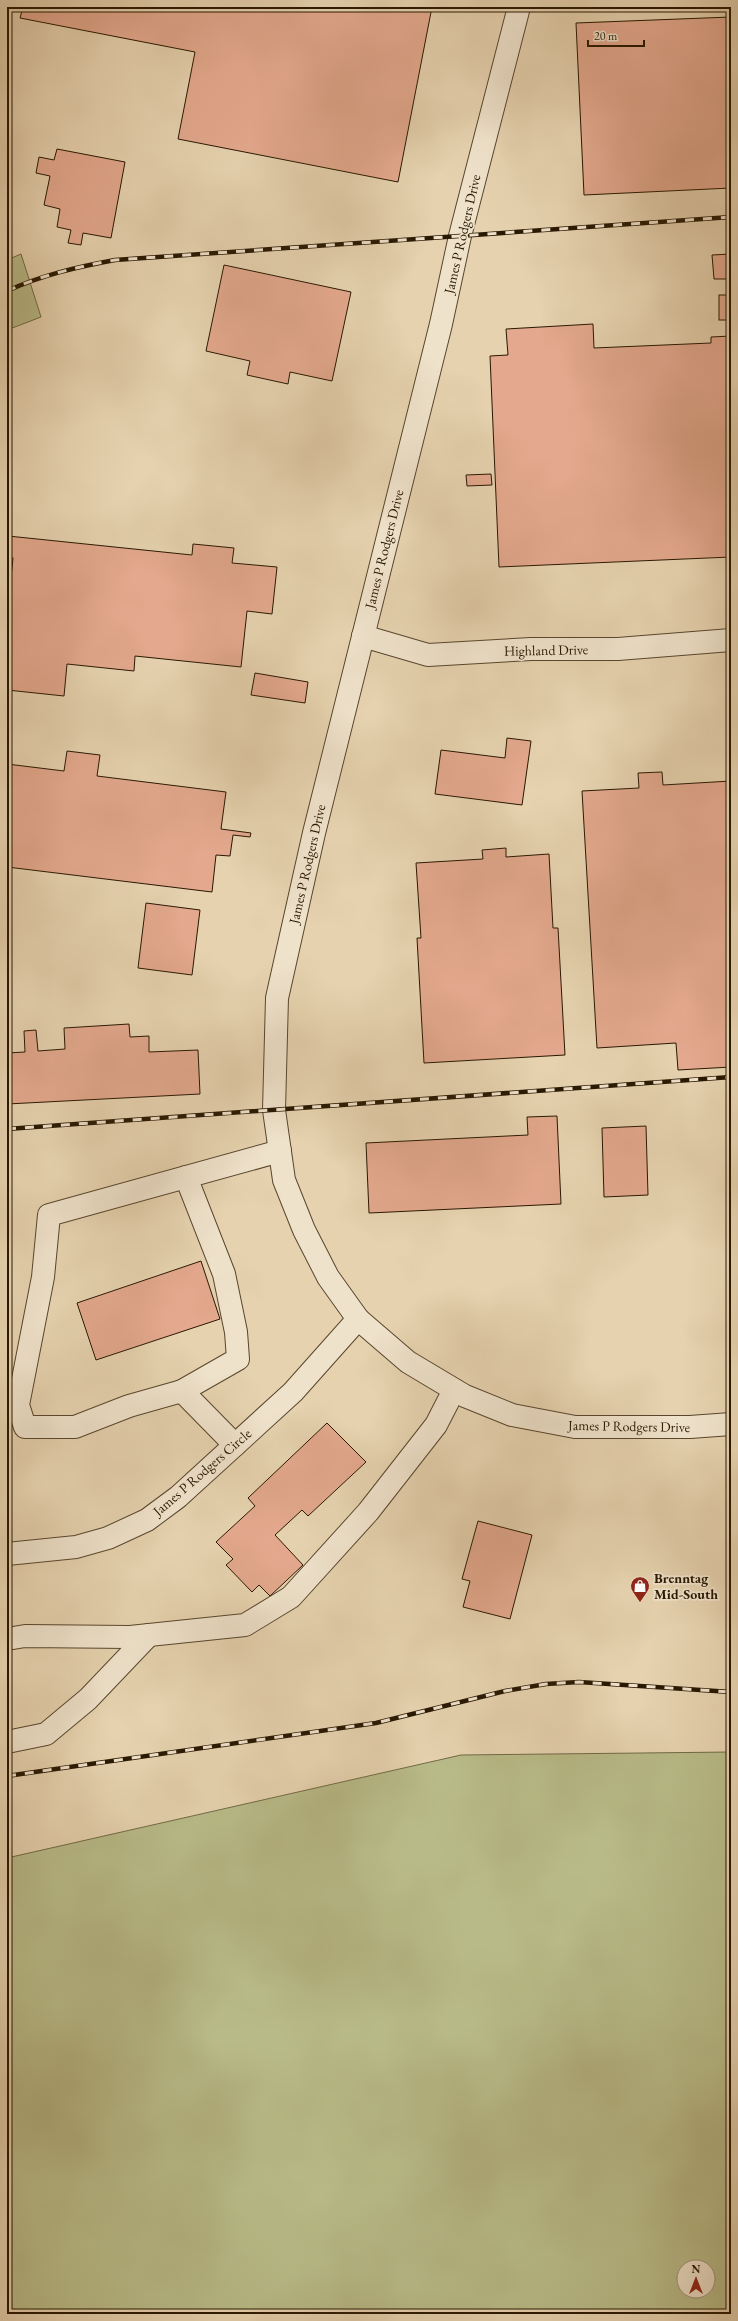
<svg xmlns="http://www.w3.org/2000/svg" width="738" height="2321" viewBox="0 0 738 2321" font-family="'EB Garamond',serif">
	<rect width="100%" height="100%" fill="#e6d2af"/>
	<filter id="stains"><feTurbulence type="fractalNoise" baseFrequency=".005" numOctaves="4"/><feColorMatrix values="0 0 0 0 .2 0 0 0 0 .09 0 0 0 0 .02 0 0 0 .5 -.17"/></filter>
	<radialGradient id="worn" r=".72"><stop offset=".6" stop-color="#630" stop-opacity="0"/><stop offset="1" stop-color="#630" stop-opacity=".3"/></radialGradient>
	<g fill="#b8bb88" stroke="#706a45" fill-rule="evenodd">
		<polygon points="21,254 41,317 7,330 7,260"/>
		<path d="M731,1752V2314H7V1858L461,1755ZM684,2267H708V2291H684Z"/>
	</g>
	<g fill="#e3a88d" stroke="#291802">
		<polygon points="23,7 432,7 398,182 178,139 195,52 20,18"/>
		<polygon points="731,17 731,188 584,195 576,23"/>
		<polygon points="57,149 125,162 111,238 83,233 81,245 68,243 71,230 57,227 60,209 44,205 50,176 36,173 39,157 54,160"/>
		<polygon points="731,254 731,279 714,279 712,255"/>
		<polygon points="224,265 351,292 332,381 290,372 288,384 247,375 250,361 206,351"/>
		<rect x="719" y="295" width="12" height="25"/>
		<polygon points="593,324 594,348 711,343 711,337 731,336 731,557 499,567 490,356 508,355 506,329"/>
		<polygon points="491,474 492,485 467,486 466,475"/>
		<polygon points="8,536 192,555 193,544 234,548 232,563 277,567 272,614 247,611 241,667 135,656 134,671 67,664 64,696 7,690 7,616 13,558 7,558"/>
		<polygon points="255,673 308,682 305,703 251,695"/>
		<polygon points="507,738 531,741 522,805 435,794 441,750 505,758"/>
		<polygon points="67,751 100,755 97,776 226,792 221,829 251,833 250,837 233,835 230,856 216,855 212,892 7,867 7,764 64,771"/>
		<polygon points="662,772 663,785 731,781 731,1067 678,1070 676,1043 597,1048 582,791 639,788 638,773"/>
		<polygon points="506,848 506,857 549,854 553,928 558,928 565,1055 424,1063 417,938 421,938 416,863 483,859 482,850"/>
		<polygon points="146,903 200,910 192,975 138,968"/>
		<polygon points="129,1024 130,1037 149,1036 149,1052 198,1050 200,1094 7,1104 7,1053 25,1052 24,1031 36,1030 38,1051 65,1049 64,1028"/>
		<polygon points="557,1116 561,1204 369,1213 366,1143 528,1135 527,1117"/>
		<polygon points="646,1126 648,1195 604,1197 602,1128"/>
		<polygon points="201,1261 220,1319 96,1360 77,1303"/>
		<polygon points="327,1423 366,1462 308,1516 302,1510 275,1535 303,1565 270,1596 259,1585 252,1592 226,1565 233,1559 216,1542 255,1506 248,1498"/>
		<polygon points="478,1521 532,1535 510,1619 463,1607 470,1581 462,1579"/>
	</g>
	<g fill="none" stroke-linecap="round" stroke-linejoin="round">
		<g stroke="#58462d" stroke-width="24">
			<g id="minor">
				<polyline points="519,7 460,236 441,324 314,833 277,998 274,1110 284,1180 304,1230 328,1277 358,1319 408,1362 465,1396 512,1415 575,1427 690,1427 731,1424"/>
				<polyline points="363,636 428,655 531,649 618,649 731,640"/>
				<polyline points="182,1391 238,1359 236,1332 224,1274 186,1177"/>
				<polyline points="235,1445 182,1391 129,1406 75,1427 25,1427 18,1405 43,1277 49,1215 280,1151"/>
				<polyline points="7,1554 76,1547 108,1538 147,1520 178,1497 293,1392 358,1319"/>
				<polyline points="7,1639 25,1636 130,1637 245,1625 291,1597 368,1512 436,1425 454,1390"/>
				<polyline points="7,1742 46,1734 88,1699 149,1635"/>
			</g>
		</g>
		<use href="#minor" stroke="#efe2cb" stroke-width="22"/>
		<g stroke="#291802" stroke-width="4.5">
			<g id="rail">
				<path d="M7,291C42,275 77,267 115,260L731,217"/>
				<polyline points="7,1129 731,1077"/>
				<polyline points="7,1776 376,1723 505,1691 546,1684 579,1682 731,1692"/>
			</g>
		</g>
		<use href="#rail" stroke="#efe2cb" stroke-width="3" stroke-dasharray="9" stroke-linecap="butt"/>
	</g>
	<defs>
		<g id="shop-pin" transform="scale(1)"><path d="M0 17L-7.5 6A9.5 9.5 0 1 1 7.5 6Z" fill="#8f2418" stroke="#efe2cb"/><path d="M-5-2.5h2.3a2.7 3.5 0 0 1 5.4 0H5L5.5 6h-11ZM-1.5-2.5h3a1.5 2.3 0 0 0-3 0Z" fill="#fff"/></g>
	</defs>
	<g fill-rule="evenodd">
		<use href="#shop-pin" x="640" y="1586"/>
	</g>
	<g text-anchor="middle" stroke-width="3.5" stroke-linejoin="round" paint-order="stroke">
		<g font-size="14" fill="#291802" stroke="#efe2cb">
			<text transform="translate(462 234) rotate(-77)" y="5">James P Rodgers Drive</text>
			<text transform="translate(384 549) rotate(-76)" y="5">James P Rodgers Drive</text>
			<text transform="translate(546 650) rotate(-1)" y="5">Highland Drive</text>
			<text transform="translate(307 864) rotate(-77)" y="5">James P Rodgers Drive</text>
			<text transform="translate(629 1426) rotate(1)" y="5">James P Rodgers Drive</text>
			<text transform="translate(202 1472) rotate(-41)" y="5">James P Rodgers Circle</text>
		</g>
		<g font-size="14" font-weight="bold" fill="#291802" stroke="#efe2cb" text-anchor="start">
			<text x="654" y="1583">Brenntag<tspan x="654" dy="16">Mid-South</tspan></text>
		</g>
	</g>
	<rect width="738" height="2321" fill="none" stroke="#e6d2af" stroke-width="24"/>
	<rect x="8" y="8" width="722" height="2305" fill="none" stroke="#291802" stroke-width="2"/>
	<rect x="12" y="12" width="714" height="2297" fill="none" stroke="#291802"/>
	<g transform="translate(696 2279)"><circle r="19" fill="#efe2cb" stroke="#a0917b"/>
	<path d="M0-3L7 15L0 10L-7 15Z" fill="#8f2418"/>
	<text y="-6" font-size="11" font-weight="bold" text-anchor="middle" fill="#291802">N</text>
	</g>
	<path d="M588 40v6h56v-6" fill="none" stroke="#291802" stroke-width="2"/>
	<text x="594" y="40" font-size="12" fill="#291802" stroke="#efe2cb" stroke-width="3" paint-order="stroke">20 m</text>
	<rect width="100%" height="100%" filter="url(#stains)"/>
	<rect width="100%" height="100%" fill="url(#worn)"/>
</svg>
